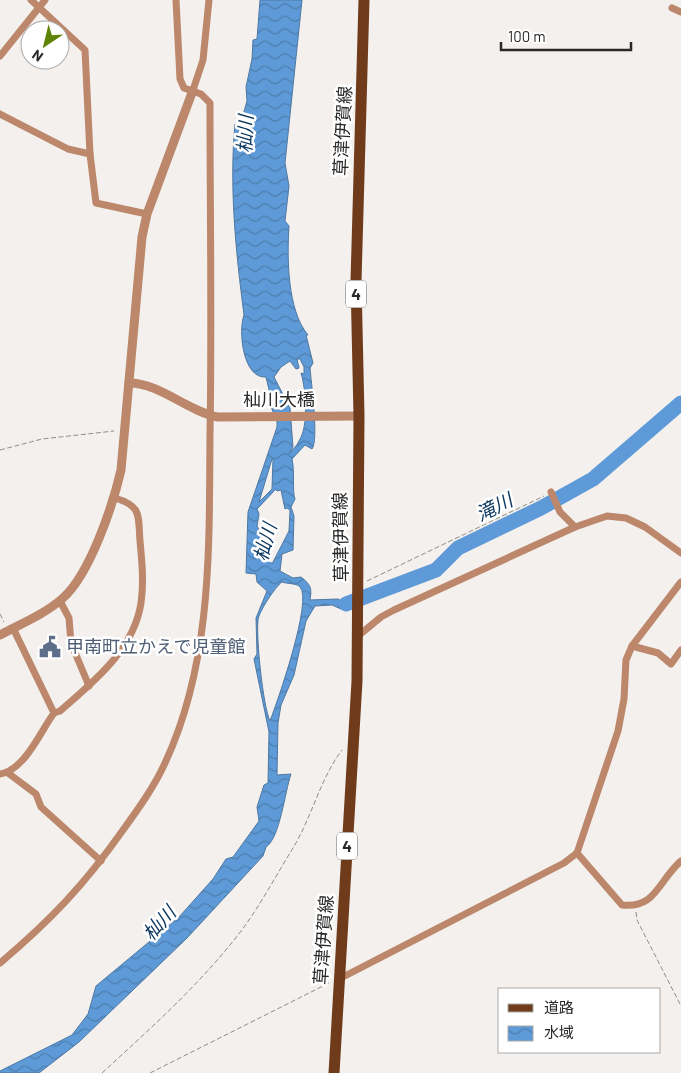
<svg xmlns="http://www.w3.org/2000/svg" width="681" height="1073" viewBox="0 0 681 1073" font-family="Barlow,'Noto Sans JP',sans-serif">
	<defs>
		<pattern id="water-waves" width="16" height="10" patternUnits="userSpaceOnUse" patternTransform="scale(1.25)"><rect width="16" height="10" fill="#5e9ad7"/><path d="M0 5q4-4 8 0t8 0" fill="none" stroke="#4e7eae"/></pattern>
	</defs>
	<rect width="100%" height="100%" fill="#f3f0ed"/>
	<path fill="url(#water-waves)" stroke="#4e78a2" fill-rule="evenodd" d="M260,0H302L285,163L289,186L285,221L289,226C287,257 287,310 308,335H306L313,363L310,368C311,381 319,440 312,449L305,445L292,459C295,472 292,491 295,499L291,507L294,516L293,550L282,554L280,571L293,578L301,577C311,585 312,588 310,600L338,599L345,603L367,593L363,600L341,609L332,605L315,606L306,621L294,675L281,705L278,723L277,775L291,774C285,791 280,838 266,847L263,856L187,938L79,1042L39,1073H0V1071L72,1035L88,1014L96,986L179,917L213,879L226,859L233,857L259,821L257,807L264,785L268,783L269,732L254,659L257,654L256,618L267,591L257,582L256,574L246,573L248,512L277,427V420L268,401L271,398L266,377C243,379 238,331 244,315C236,253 229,187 235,124L239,129L247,101L246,87L252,59L253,40L257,39ZM297,359H300L304,367V374L301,373C306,390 309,425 299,441C297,446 292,450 289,454L293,447L290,408L274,377L281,367L290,361L296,369L299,368ZM272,459H273L272,489L259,502ZM276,489L277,491L281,490L285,509L287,508L290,510L289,531L272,564L266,556L265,539L257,526L259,514L257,509ZM282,582C287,584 297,583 300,587C313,600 277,703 270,721C263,706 256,639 258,620C259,611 276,586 282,582Z"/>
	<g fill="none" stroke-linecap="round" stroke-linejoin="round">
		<polyline stroke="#5e9ad7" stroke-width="15" points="346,604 436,570 458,548 541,508 593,479 681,403"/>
		<g stroke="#8f8d8b" stroke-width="1" stroke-dasharray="5 2.5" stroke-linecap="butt">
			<polyline points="0,450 42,439 114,431"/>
			<polyline points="367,581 544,496"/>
			<polyline points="0,614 4,622"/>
			<polyline points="636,912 637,920 681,1006"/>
			<path d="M102,1073C150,1029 198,986 238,935C259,908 275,877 293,848C312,817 320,779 342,750"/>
			<polyline points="150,1073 329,983"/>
		</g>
		<g stroke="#bc876b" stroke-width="7">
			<polyline points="31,0 85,50 90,154 96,203 147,214"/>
			<polyline points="672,8 681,12"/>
			<polyline points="0,56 45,0"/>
			<polyline points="193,90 203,60 209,0"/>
			<polyline points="0,114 68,149 90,154"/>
			<polyline points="551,492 560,512 575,527"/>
			<polyline points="60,601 69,618 71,643 89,686"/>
			<polyline points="13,628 54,713"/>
			<polyline points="358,636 381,617 394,610 575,527 607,516 626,518 645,527 681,553"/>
			<polyline points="632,646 658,653 671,664 681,650"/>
			<polyline points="8,773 36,794 41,807 101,861"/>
			<path d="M0,774C25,770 40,732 54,713L60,711C93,682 134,650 141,603C144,582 142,562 140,541C138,515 142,506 115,498"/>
			<path d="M577,853L622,905C656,909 658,881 681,861"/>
			<path d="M0,963C51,920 85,884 123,830C139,808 154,787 165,763C213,660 209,544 210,434C212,323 210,213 210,103L201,94L184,88L180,79L176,0"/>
			<polyline points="339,979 564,863 577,853 618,731 624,699 626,660 632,646 681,582"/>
		</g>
		<g stroke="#bc876b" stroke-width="9">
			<path d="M129,383C160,383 187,411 218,417L359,416"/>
			<path d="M0,635C21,624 45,614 63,598C90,574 113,505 121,470L142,237L147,214L193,90"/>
		</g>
		<polyline stroke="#703b1b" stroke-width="11" points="334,1073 357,681 359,416 356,281 364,0"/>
	</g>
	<defs>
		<g id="civic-bare" transform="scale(1.725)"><path d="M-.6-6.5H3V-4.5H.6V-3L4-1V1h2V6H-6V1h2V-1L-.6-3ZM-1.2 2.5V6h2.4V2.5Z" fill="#5c6f8a" stroke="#fff" stroke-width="2.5" paint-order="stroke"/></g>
	</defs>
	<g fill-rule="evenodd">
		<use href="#civic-bare" x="50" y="647"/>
	</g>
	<g text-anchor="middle" stroke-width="5" stroke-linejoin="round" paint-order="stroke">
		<g fill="#fff" stroke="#6a6968" stroke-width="1">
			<rect x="346" y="280.5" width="20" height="27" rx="4"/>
			<rect x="337" y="832.5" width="20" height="27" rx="4"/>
		</g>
		<g font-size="16" font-weight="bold" fill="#2a2928">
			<text x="356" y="300">4</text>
			<text x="347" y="852">4</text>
		</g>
		<g font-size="18" fill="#2a2928" stroke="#fff">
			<text transform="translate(343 131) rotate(-87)" y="6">草津伊賀線</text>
			<text x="279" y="406">杣川大橋</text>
			<text transform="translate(341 537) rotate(-91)" y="6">草津伊賀線</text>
			<text transform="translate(324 940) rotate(-86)" y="6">草津伊賀線</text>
		</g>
		<g font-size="18" fill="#4e5e75" stroke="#fff" text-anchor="start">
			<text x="66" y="653">甲南町立かえで児童館</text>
		</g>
		<g font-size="19" font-style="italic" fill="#0d3961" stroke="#fff">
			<text transform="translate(245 134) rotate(-88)" y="7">杣川</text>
			<text transform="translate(494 507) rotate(-27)" y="7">滝川</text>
			<text transform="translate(265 542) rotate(-75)" y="7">杣川</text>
			<text transform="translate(159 923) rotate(-48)" y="7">杣川</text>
		</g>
	</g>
	<rect x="498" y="988" width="162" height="65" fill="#ffffff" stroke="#aaa9a9"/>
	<rect x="508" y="1004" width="25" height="8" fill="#703b1b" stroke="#aaa9a9"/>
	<text x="544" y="1013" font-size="15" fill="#2a2928">道路</text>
	<rect x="508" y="1026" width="25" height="15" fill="url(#water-waves)" stroke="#aaa9a9"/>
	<text x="544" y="1038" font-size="15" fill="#2a2928">水域</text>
	<g transform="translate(45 45) rotate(215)"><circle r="24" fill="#ffffff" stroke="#aaa9a9"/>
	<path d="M0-4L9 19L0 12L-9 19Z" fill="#5e8406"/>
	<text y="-8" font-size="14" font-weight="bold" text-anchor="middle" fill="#2a2928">N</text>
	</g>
	<path d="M501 42v8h130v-8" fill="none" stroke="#2a2928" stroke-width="2.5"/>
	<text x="508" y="42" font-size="15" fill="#2a2928" stroke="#ffffff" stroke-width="4" paint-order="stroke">100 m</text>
</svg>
